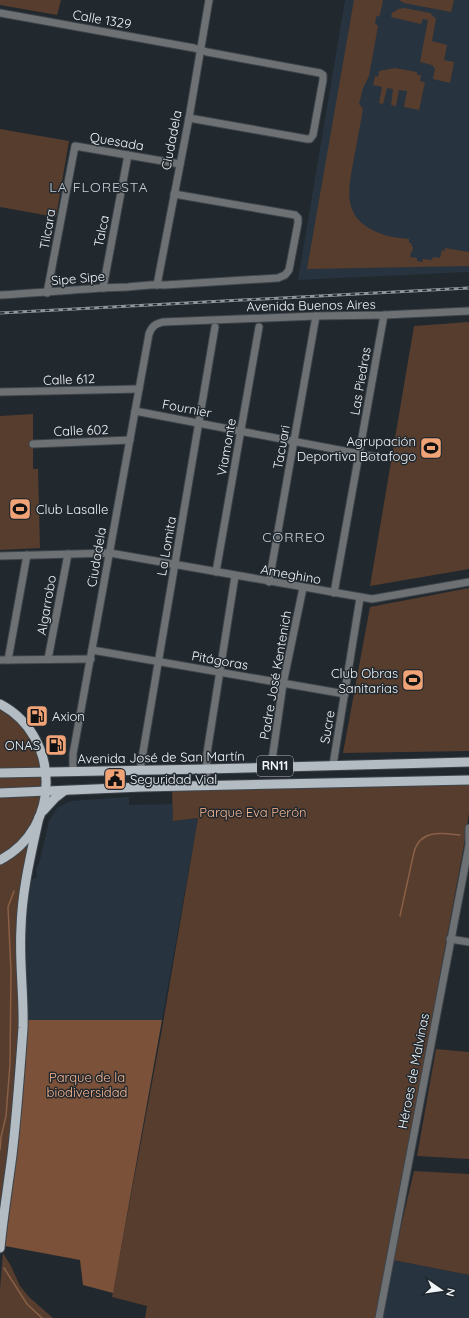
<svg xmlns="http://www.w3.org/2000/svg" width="469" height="1318" viewBox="0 0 469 1318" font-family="Quicksand,sans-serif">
	<rect width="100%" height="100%" fill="#21282e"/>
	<g fill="#27333e">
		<polygon points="345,0 469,0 469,272 298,280"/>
		<polygon points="129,797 129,805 173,804 173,821 198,818 162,1020 28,1020 26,973 25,912 31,880 37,877 36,870 40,860 49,821 58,807 71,801"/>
		<polygon points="393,1260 469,1275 469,1318 382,1318"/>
	</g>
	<g fill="#573d2e">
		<polygon points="0,0 61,0 57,15 0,5"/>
		<path d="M354,0H383L380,15L376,17L375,23L378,26L369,76L363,88L359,104L363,109C360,126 357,142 354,158C348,190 341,218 379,233C388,237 400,238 409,239V243H411L413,248L412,252H411L410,257L417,258V261L422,262L423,259L432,260L433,257L440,258L442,250L445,251V248L469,252V266L307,269Z"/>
		<polygon points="399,0 454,0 451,12 404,3"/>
		<polygon points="404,8 430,13 436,19 432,41 447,45 444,60 454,62 450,83 433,79 435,69 432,65 420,62 428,20 423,19 421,24 391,17 392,13 398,9"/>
		<polygon points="395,68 417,72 417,75 421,75 420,81 425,82 419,110 404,107 407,91 399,90 396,106 391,105 393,89 387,88 383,104 379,103 382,87 373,85 375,76 378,77 379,71"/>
		<polygon points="0,129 69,141 56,217 0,207"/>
		<polygon points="469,322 469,569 370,586 414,326"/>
		<polygon points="33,414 33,469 38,469 40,548 0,550 0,416"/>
		<polygon points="469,588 469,751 343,753 370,607"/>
		<polygon points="0,704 24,722 46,772 0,773"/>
		<polygon points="42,775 43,787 0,789 0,776"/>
		<polygon points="469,783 469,813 463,850 402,1180 375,1318 145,1318 147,1306 112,1297 162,1029 198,818 173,821 172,790"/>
		<polygon points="46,791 27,872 23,1025 0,1248 0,793"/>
		<polygon points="436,1049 469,1052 469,1159 417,1156"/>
		<polygon points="414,1171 469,1174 469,1275 393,1260"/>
		<polygon points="3,1253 11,1266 20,1286 29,1297 53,1318 0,1318 0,1289"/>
	</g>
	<path fill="#7b5139" d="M28,1020H162L113,1293L83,1285L80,1260L5,1246C15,1171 25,1096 28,1020Z"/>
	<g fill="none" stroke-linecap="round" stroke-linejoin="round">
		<g stroke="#895f46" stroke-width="1.5">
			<path d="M400,916L414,852C420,829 442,833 460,835"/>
			<polyline points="0,1150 1,1137 6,1116 10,1064 11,971 8,907 14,891"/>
			<polyline points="4,1268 27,1304 42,1318"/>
		</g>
		<g stroke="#3e454b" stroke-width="9">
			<g id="minor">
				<polyline points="0,13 194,48 207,52 320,73 323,75 323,80 313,135 310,139 307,139 189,118"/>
				<polyline points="157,285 189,118 209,0"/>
				<polyline points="103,288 128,155"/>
				<polyline points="47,293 75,146 180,164"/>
				<path d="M0,295C43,293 86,288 128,287C141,286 153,284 165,285L278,278L285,275L289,270L298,223V218L295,215L174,194"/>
				<polyline points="0,392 139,389"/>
				<polyline points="135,411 376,457"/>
				<polyline points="33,444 130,440"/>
				<polyline points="0,556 110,553 372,599 469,582"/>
				<polyline points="216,572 259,327"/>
				<polyline points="269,582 316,316"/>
				<polyline points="334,593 384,315"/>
				<polyline points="92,650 345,694"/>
				<polyline points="48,659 68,554"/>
				<polyline points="0,660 91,659"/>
				<polyline points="8,660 27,555"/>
				<polyline points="333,765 360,598"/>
				<polyline points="271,767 283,684 303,588"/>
				<polyline points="140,770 215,327"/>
				<path d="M73,772V754L149,334C152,326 155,324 163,322L316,316L384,315L469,311"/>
				<polyline points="206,786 207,753 235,576"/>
				<polyline points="450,939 469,942"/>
				<polyline points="379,1318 469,845 469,828"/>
			</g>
		</g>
		<g stroke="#3e454b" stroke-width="11">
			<g id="major">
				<path d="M0,704C61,736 62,828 0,860"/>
				<polyline points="0,773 206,769 469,762"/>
				<polyline points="0,793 142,787 469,780"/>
				<polyline points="43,811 55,798 64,791"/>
				<path d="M0,1248C3,1217 8,1186 12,1155C17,1113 20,1070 23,1028C24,995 19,961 21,928C22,890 31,854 39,817"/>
			</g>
		</g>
		<use href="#minor" stroke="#6d7174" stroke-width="7"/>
		<use href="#major" stroke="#b4bcc3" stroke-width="9"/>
		<g stroke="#90969b" stroke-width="3">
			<polyline id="rail" points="0,313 469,288"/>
		</g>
		<use href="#rail" stroke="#21282e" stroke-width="1.5" stroke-dasharray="4.5" stroke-linecap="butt"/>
	</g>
	<defs>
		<g id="stadium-square" transform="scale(1.15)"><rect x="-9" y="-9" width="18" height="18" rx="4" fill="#efa377" stroke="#21282e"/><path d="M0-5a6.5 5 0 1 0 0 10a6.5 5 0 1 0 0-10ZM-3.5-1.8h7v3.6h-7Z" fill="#111"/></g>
		<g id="fuel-square" transform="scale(1.15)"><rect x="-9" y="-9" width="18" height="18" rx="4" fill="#efa377" stroke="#21282e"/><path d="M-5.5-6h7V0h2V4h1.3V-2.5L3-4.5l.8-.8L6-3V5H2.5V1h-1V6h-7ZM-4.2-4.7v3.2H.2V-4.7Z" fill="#111"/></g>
		<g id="civic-square" transform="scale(1.15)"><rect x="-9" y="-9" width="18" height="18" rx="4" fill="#efa377" stroke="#21282e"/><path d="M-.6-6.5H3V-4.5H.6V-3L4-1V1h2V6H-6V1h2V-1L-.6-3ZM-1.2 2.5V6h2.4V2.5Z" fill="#111"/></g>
	</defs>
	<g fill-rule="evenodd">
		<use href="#stadium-square" x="431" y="448"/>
		<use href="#stadium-square" x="20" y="509"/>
		<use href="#stadium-square" x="413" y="680"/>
		<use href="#fuel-square" x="37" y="716"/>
		<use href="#fuel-square" x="56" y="745"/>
		<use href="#civic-square" x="115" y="779"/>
	</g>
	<g text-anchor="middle" stroke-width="3" stroke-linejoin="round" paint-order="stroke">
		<rect fill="#21282e" stroke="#b3b8bd" stroke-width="1" x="257" y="756" width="36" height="20" rx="3"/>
		<g font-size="12" font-weight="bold" fill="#f1f6fa">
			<text x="275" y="770">RN11</text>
		</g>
		<g font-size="13" fill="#f1f6fa" stroke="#21282e">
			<text transform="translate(102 19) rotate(10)" y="5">Calle 1329</text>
			<text transform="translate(171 140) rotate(-79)" y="5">Ciudadela</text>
			<text transform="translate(117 141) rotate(10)" y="5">Quesada</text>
			<text transform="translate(47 229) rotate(-80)" y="5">Tilcara</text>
			<text transform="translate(101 231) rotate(-79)" y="5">Talca</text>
			<text transform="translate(78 278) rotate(-5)" y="5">Sipe Sipe</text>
			<text transform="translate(311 305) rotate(-1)" y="5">Avenida Buenos Aires</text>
			<text transform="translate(69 379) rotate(-2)" y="5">Calle 612</text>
			<text transform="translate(360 381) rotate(-80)" y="5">Las Piedras</text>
			<text transform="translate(187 408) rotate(11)" y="5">Fournier</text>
			<text transform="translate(81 430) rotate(-2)" y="5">Calle 602</text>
			<text transform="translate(226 447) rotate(-80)" y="5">Viamonte</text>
			<text transform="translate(281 447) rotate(-80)" y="5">Tacuari</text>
			<text transform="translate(166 546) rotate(-80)" y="5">La Lomita</text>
			<text transform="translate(96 557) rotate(-80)" y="5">Ciudadela</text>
			<text transform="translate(291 574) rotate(10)" y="5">Ameghino</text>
			<text transform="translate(46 605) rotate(-80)" y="5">Algarrobo</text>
			<text transform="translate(220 660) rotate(10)" y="5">Pitágoras</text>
			<text transform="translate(275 675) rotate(-80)" y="5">Padre José Kentenich</text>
			<text transform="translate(327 727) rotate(-80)" y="5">Sucre</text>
			<text transform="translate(161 757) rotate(-1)" y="5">Avenida José de San Martín</text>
			<text transform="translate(413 1071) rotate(-79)" y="5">Héroes de Malvinas</text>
		</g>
		<g font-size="13" fill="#f1f6fa" stroke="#21282e" text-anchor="end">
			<text x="416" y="446">Agrupación<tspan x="416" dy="15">Deportiva Botafogo</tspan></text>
			<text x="36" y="514" text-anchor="start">Club Lasalle</text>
			<text x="398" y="678">Club Obras<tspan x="398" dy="15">Sanitarias</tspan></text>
			<text x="52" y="721" text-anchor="start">Axion</text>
			<text x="40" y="750">ONAS</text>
			<text x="130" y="784" text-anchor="start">Seguridad Vial</text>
		</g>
		<g font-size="13" fill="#feb991" stroke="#21282e">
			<text x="253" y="817">Parque Eva Perón</text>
			<text x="87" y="1082">Parque de la<tspan x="87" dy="15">biodiversidad</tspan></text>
		</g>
		<g font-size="14" letter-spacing="1" fill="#c6d0d8" stroke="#21282e">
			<text x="99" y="192">LA FLORESTA</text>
			<text x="294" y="542">CORREO</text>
		</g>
	</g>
	<g transform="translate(441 1290) rotate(103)" stroke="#21282e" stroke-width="3" paint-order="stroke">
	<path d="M0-3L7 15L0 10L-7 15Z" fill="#f1f6fa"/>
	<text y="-6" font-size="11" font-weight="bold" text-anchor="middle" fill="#f1f6fa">N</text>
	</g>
</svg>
